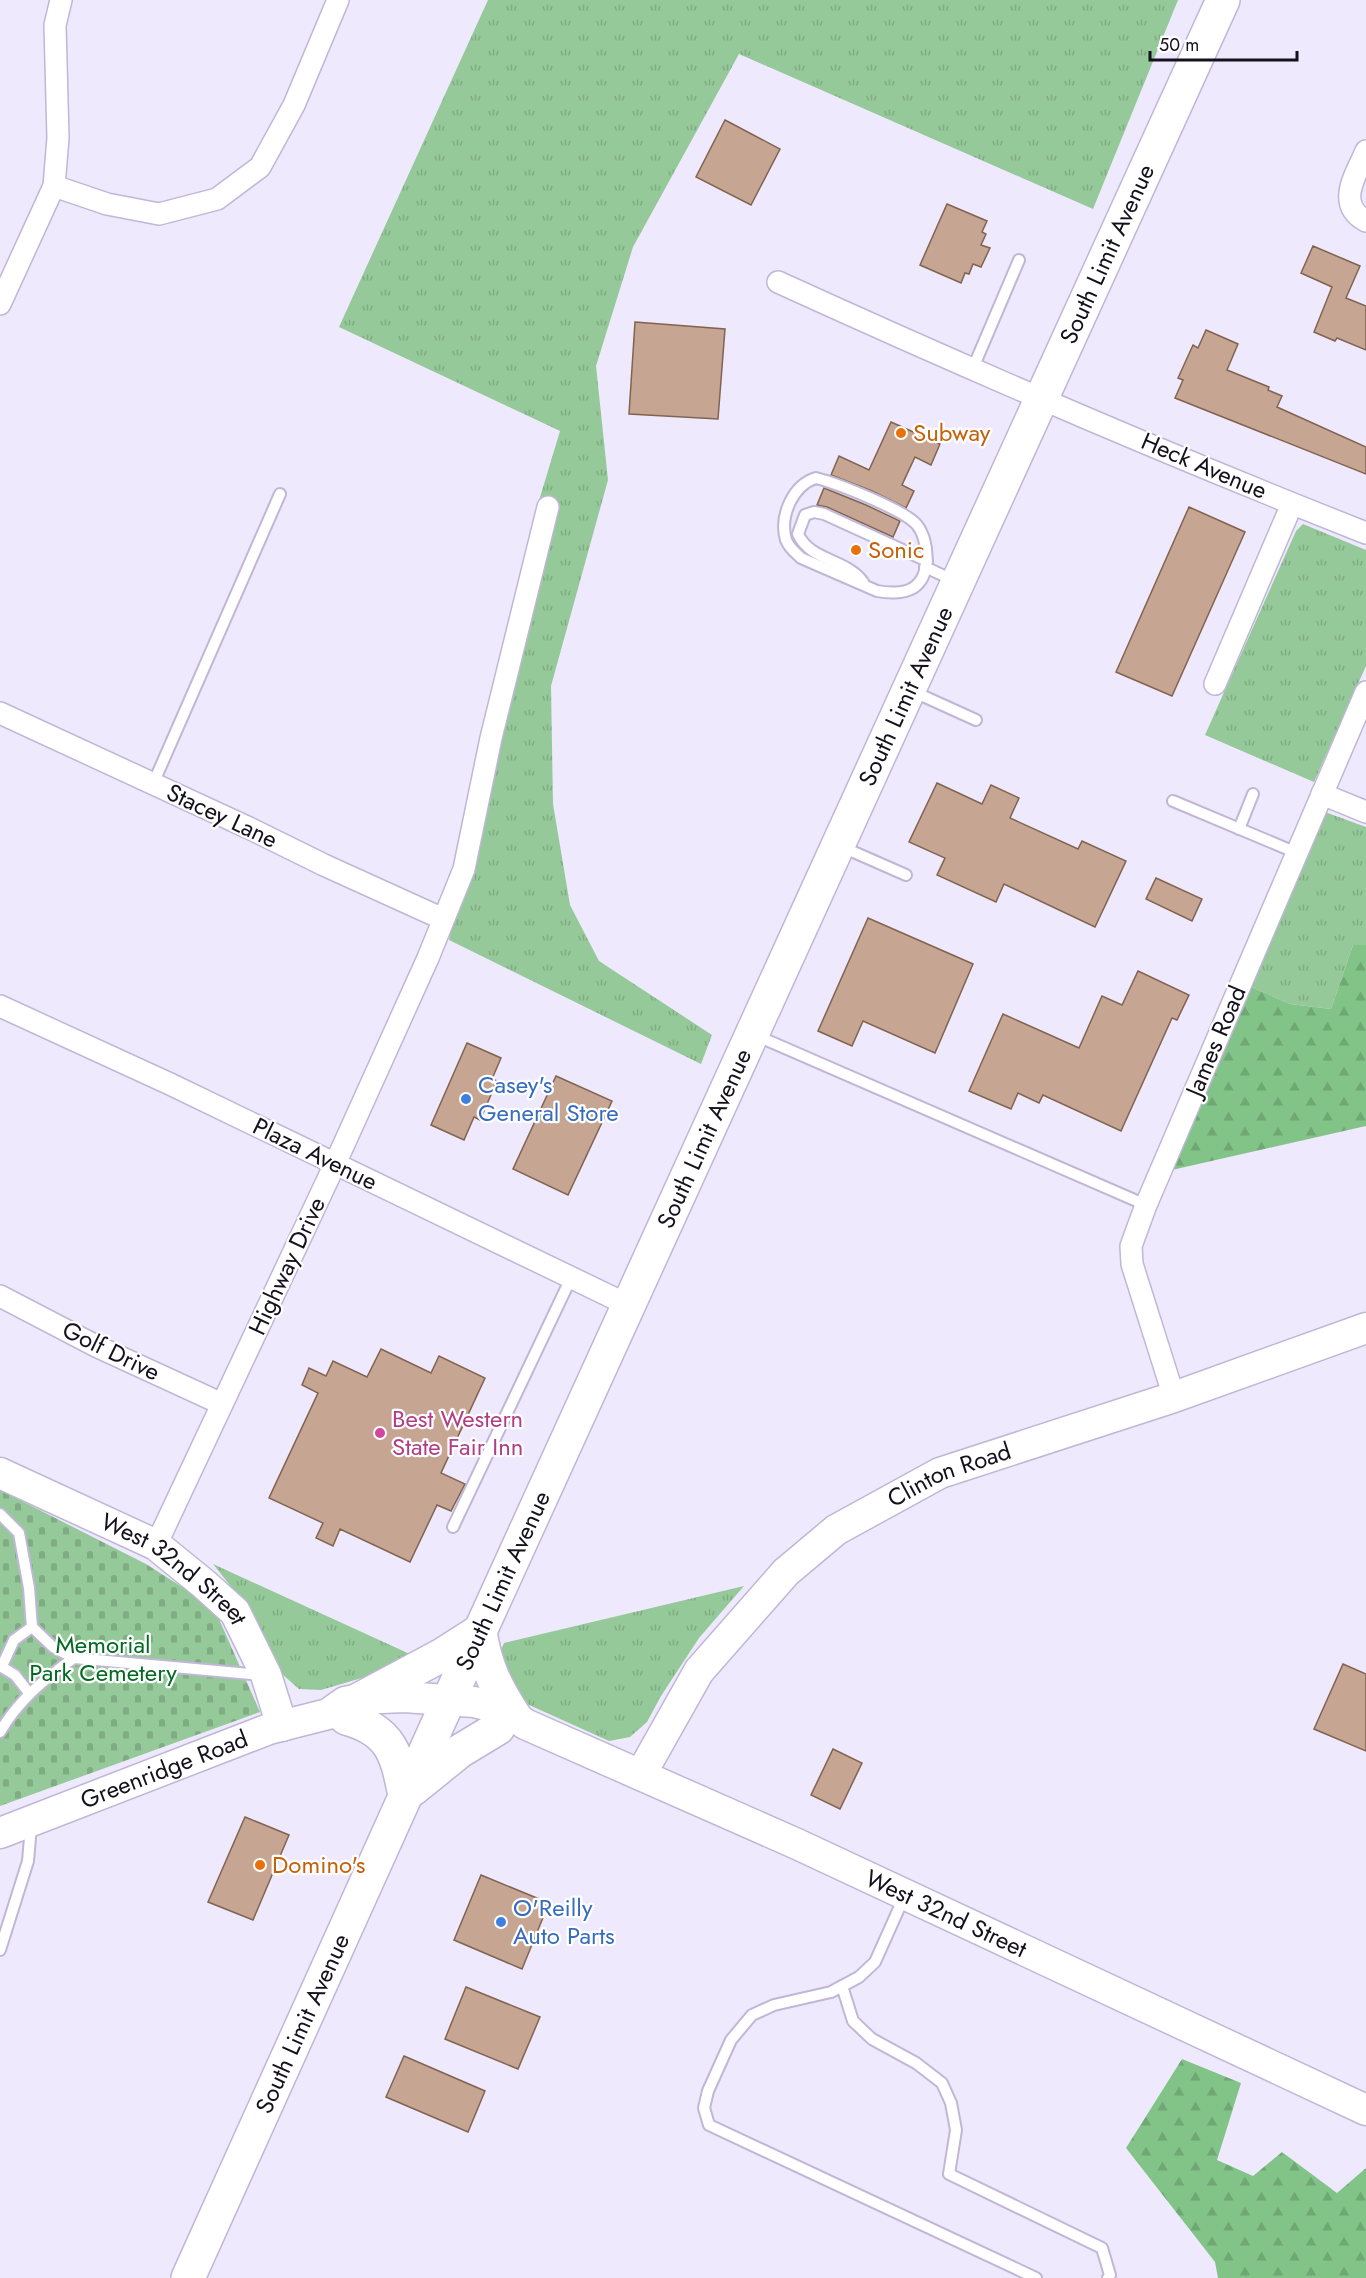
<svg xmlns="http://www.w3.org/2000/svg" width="1366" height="2278" viewBox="0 0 1366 2278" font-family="Jost,sans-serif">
	<defs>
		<pattern id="grass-tufts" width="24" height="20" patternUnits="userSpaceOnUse" patternTransform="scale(1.5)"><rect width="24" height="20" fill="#95c999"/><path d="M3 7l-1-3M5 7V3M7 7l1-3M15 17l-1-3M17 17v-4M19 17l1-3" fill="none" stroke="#80ac83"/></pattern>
		<pattern id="forest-firs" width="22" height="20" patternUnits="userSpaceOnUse" patternTransform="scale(1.5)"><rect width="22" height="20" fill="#82c488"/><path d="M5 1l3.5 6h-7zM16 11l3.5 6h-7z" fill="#6fa775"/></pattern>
		<pattern id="cemetery-stones" width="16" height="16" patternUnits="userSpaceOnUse" patternTransform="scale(1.5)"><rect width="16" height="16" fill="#95c999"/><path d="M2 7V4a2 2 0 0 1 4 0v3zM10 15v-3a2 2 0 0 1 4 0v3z" fill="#80ac83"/></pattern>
	</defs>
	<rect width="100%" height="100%" fill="#efe9fe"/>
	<g fill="url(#grass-tufts)">
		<polygon points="488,0 1178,0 1093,209 739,54 633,247 596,366 608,480 551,686 553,804 570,905 599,961 712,1035 701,1064 449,940 538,504 560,431 339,327"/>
		<polygon points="1303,524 1366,550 1366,666 1314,782 1205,735 1296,531"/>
		<polygon points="1325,812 1366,827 1366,945 1353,945 1331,1009 1290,1004 1247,985"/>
		<polygon points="213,1564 412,1655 382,1672 321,1690 299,1689 274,1667 248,1608"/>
		<polygon points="744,1586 699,1638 661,1696 647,1722 630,1737 609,1741 518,1700 496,1661 504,1643"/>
	</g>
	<g fill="url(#forest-firs)">
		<polygon points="1353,945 1366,945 1366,1126 1163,1172 1247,985 1290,1004 1331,1009"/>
		<polygon points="1182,2059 1241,2083 1217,2160 1253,2176 1282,2152 1337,2193 1366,2168 1366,2278 1218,2278 1215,2262 1126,2148"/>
	</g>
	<polygon fill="url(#cemetery-stones)" points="0,1490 146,1564 190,1592 219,1619 260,1712 0,1806"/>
	<g fill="#c6a692" stroke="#806350" stroke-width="1.5">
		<polygon points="725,120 780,149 751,205 696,177"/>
		<polygon points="947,204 987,221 982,232 986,234 981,245 990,248 981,267 973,264 969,274 965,273 961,283 920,265"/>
		<polygon points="1313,246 1360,266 1346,298 1366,306 1366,350 1337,338 1335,341 1314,332 1332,287 1301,273"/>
		<polygon points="635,322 725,329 718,419 629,414"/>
		<polygon points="1206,330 1238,344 1227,370 1269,387 1268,390 1282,396 1277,407 1366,447 1366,474 1175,398 1183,380 1178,378 1193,345 1198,348"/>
		<polygon points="891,422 940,444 931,465 915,457 902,485 914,491 906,508 872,491 831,475 839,456 869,470"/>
		<polygon points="824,488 866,505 900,521 893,537 827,507 817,505"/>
		<polygon points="1189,507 1245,532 1172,696 1116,672"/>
		<polygon points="937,783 982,804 991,785 1019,798 1010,818 1078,849 1082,841 1126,861 1095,927 1004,884 996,902 937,875 945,858 909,842"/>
		<polygon points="1156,878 1202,899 1192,921 1146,899"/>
		<polygon points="868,918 973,964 935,1053 863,1021 852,1046 818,1031"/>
		<polygon points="1138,971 1189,995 1177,1020 1172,1018 1121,1131 1043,1095 1039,1103 1018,1093 1011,1109 969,1091 1003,1014 1079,1048 1102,996 1122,1005"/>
		<polygon points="467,1043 501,1058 492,1079 497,1081 480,1120 474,1117 464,1140 431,1125"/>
		<polygon points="556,1076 612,1101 568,1195 513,1169"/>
		<polygon points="381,1349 431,1373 439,1356 485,1378 441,1473 465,1484 451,1511 437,1505 410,1562 340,1529 333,1546 316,1538 323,1523 269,1498 318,1393 302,1385 309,1368 326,1376 333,1361 367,1377"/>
		<polygon points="1343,1664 1366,1674 1366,1751 1314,1729"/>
		<polygon points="833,1749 862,1763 840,1809 811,1795"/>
		<polygon points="245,1817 289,1835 253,1920 208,1902"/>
		<polygon points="481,1875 549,1903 522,1969 454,1940"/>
		<polygon points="466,1987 540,2017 518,2069 445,2039"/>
		<polygon points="404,2056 485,2091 468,2132 386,2097"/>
	</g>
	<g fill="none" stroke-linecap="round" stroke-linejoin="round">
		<g stroke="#c0b6d6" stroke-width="14">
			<g id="lane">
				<polyline points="973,368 1019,260"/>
				<path d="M816,478C836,483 905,510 917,525C929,540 932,576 913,588C903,594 887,593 877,591L801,558C795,552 789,548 786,540C779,516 793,485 816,478Z"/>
				<polyline points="925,567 955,581"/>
				<path d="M863,582C847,559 810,561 798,534L805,515L814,512L824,514L927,561"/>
				<polyline points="912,691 976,720"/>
				<polyline points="153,784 280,494"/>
				<polyline points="1173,801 1297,853"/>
				<polyline points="1239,829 1253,794"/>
				<polyline points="840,846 906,875"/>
				<polyline points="755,1035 1146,1205"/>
				<polyline points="0,1514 19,1533 29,1588 32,1627 53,1647 74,1658"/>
				<polyline points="453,1527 571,1278"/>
				<polyline points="0,1666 15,1675 29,1693"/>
				<polyline points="2,1666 14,1640 32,1627"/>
				<path d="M0,1732C18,1701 44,1679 74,1658L262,1675"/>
				<polyline points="905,1895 875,1962 859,1977 831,1992 774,2005 752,2015 731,2040 708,2091 704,2108 709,2125 1036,2278"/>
				<polyline points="0,1950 28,1861 31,1826"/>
				<polyline points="842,1986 853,2021 872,2039 916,2063 942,2083 951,2103 956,2130 949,2174 1102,2248 1110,2275 1108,2278"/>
			</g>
		</g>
		<g stroke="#c0b6d6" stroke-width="24">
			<g id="street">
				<path d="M1366,151C1356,175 1335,204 1366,221"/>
				<polyline points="54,186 107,204 159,214 217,199 260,167 294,105 338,0"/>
				<path d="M778,282C971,370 1168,455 1366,533"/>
				<polyline points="0,304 54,186 58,138 55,25 61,0"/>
				<polyline points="1215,684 1292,504"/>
				<polyline points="0,713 249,828 324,865 443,919"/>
				<polyline points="1322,794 1366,812"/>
				<polyline points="0,1006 170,1084 628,1305"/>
				<polyline points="0,1296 96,1346 222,1404"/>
				<polyline points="1174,1397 1132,1264 1131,1246 1146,1205 1366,692"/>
				<polyline points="156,1545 335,1164 428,958 464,869 491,738 548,507"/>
			</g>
		</g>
		<g stroke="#c0b6d6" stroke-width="33">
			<g id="secondary">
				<path id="s1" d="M0,1473L156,1545L204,1584L235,1612L266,1675L282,1726"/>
				<path id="s2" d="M641,1774L699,1671L786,1572L836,1530L940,1473L1174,1397L1366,1328"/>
				<path id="s3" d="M0,1833L269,1729L328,1714L345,1702L360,1699L404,1697L474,1702L506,1710L525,1724L797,1844L1366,2110"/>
			</g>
		</g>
		<g stroke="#c0b6d6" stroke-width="36">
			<g id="highway">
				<path d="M360,1699L444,1654L480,1631C485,1666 496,1688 515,1717"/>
				<path d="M346,1718C391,1730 397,1754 405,1796"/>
				<polyline points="413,1789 460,1751 498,1728"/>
				<path id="s4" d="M188,2278L441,1717L1223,0"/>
			</g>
		</g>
		<use href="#lane" stroke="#fff" stroke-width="10"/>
		<use href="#street" stroke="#fff" stroke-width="21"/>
		<use href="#secondary" stroke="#fff" stroke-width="30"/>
		<use href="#highway" stroke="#fff" stroke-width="33"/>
	</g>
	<g fill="#e8710a" stroke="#fff" stroke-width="2">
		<circle cx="901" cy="433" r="6"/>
		<circle cx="856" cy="550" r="6"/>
		<circle cx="260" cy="1865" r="6"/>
	</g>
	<g fill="#3f7fe0" stroke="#fff" stroke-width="2">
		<circle cx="466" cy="1099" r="6"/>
		<circle cx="501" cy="1922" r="6"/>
	</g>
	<circle fill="#d1479c" stroke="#fff" stroke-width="2" cx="380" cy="1433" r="6"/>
	<g text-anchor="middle" stroke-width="4.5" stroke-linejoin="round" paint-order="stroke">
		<g font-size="24" fill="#14101c" stroke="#fff">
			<text dy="8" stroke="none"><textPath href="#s4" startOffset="2223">South Limit Avenue</textPath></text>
			<text transform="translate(1204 466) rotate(23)" y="8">Heck Avenue</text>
			<text dy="8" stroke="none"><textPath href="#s4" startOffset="1737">South Limit Avenue</textPath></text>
			<text transform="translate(222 816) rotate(25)" y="8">Stacey Lane</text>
			<text transform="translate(1216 1041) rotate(-67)" y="8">James Road</text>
			<text dy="8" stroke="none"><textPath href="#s4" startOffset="1251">South Limit Avenue</textPath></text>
			<text transform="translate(315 1154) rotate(26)" y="8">Plaza Avenue</text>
			<text transform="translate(287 1266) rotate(-65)" y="8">Highway Drive</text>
			<text transform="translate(111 1351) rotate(26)" y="8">Golf Drive</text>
			<text dy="8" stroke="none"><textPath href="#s2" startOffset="442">Clinton Road</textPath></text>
			<text dy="8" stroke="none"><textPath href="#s1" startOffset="200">West 32nd Street</textPath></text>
			<text dy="8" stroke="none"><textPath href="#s4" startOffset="765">South Limit Avenue</textPath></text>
			<text dy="8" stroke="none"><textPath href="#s3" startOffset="176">Greenridge Road</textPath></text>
			<text dy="8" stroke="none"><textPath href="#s3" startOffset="1018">West 32nd Street</textPath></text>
			<text dy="8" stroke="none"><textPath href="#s4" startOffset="279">South Limit Avenue</textPath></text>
		</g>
		<g font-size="24" fill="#c56008" stroke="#fff" text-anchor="start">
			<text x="913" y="441">Subway</text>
			<text x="868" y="558">Sonic</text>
			<text x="272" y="1873">Domino's</text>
		</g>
		<g font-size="24" fill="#366cbe" stroke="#fff" text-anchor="start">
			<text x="478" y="1093">Casey's<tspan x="478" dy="28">General Store</tspan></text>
			<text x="513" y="1916">O'Reilly<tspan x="513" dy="28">Auto Parts</tspan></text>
		</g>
		<g font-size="24" fill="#b23c85" stroke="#fff" text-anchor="start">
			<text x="392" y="1427">Best Western<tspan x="392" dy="28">State Fair Inn</tspan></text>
		</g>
		<g font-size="24" fill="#006a21" stroke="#fff">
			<text x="103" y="1653">Memorial<tspan x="103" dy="28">Park Cemetery</tspan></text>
		</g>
	</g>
	<path d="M1150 51v9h147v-9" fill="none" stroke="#14101c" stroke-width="3"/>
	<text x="1159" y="51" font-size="18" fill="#14101c" stroke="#ffffff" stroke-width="4.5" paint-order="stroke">50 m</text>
</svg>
